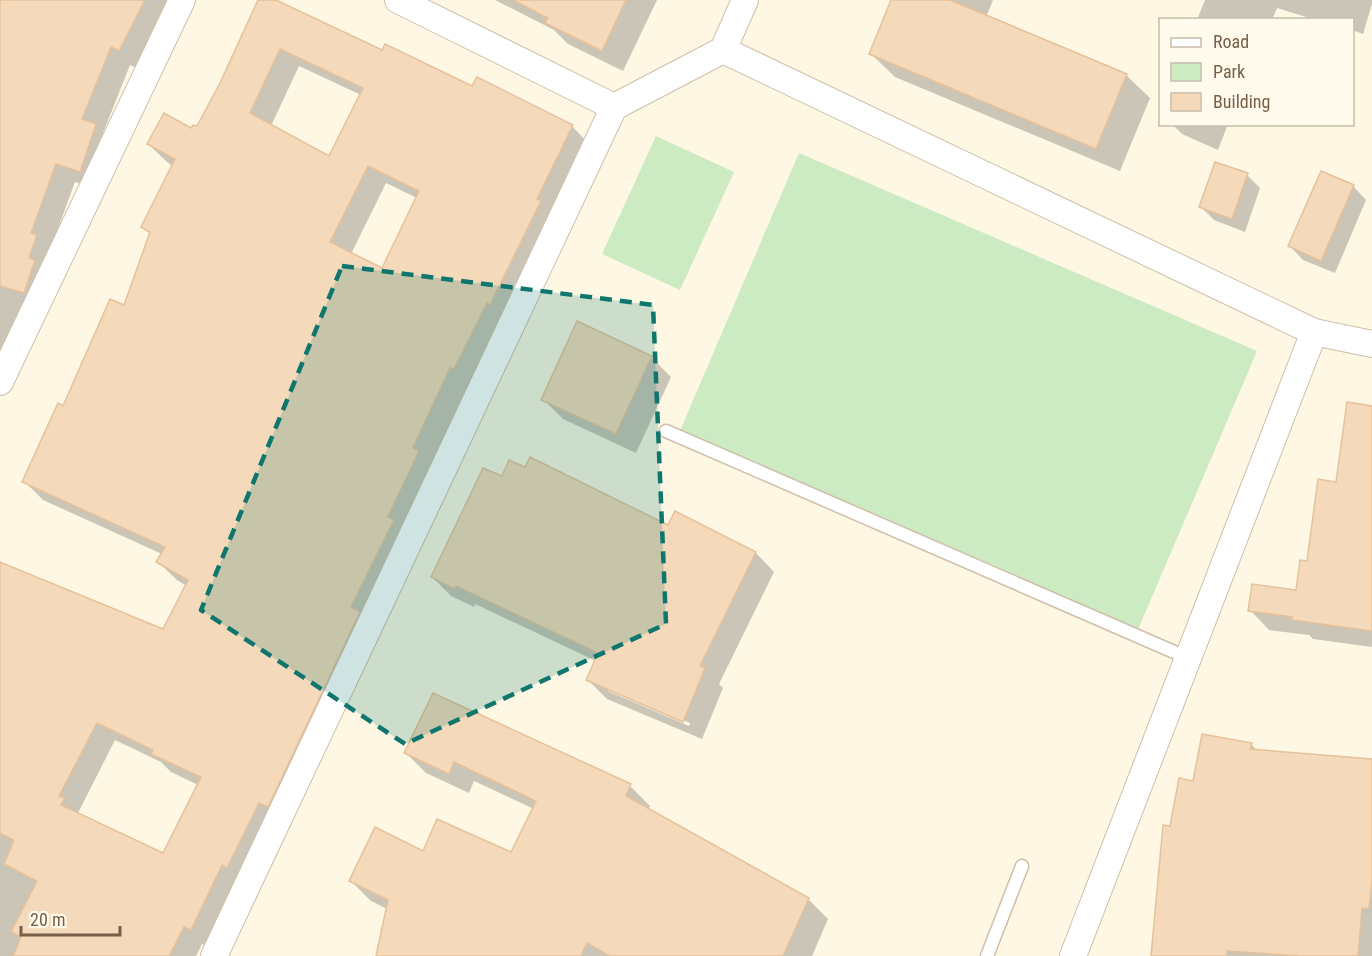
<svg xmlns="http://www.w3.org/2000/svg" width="1372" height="956" viewBox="0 0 1372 956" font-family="'Roboto Condensed',sans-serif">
	<rect width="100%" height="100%" fill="#fdf7e4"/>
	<g fill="#cdebc2">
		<polygon points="656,136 734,172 680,290 602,254"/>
		<polygon points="799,153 1257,351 1137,632 679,433"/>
	</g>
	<g fill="#0003" fill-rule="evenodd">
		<polygon points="0,0 174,0 138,69 130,65 103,133 114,145 99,190 75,182 50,250 0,354"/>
		<path d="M260,0H273L383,52L572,126L590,145L210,948L202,944L196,956H0V563L164,631L187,586L177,580L158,562L162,554L43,500L24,481L64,408L125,307L151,235L142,227L173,166L167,162L148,144L197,128L221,84ZM299,66L361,95L330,158L271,126ZM386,183L417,198L383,270L351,254ZM115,740L161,762L171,772L198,785L164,855L78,813Z"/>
		<polygon points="495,0 657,0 623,71 568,44 554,30"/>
		<polygon points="893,0 993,0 986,17 1126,75 1150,98 1120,171 895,77 871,54"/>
		<polygon points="1205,0 1372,0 1372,4 1363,34 1352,30 1352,20 1316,20 1277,8 1272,20 1197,20"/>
		<polygon points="1172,124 1228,124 1218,150 1182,134"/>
		<polygon points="1247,175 1260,188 1245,232 1214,220 1201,207"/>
		<polygon points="1353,186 1366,200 1335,273 1303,260 1290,246"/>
		<polygon points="651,357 671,377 636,453 563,419 543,399"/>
		<polygon points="1372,407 1372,647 1313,639 1309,635 1269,630 1250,610 1297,591 1337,483"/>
		<path d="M503,478L756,553L774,572L719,684L723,688L702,739L607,699L588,680L596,661L475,604L474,607L451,596L432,577ZM608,688L690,723L689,726L608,691Z"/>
		<polygon points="1251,744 1258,751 1372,760 1372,956 1153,956 1171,827 1194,783"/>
		<polygon points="406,753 630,786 650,806 648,810 808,899 828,919 812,956 376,956 387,909 371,901 351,881 423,853 511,854 534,809 474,781 469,793 426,773"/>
	</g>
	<g fill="#f4d9ba" stroke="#e7c19a" stroke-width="1.5" fill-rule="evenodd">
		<polygon points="0,0 145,0 119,51 111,47 82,119 96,124 80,172 56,164 31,233 37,235 29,258 35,260 24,293 0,286"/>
		<path d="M258,0H276L382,50L385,44L472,86L477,77L573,125L537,199L541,201L490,305L487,303L454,369L450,368L413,448L419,451L388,517L394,520L351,607L360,612L268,807L259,803L227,868L222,865L191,930L184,927L169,956H13L21,937L11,932L37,881L4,864L14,840L0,833V562L163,629L188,580L156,562L165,547L22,482L58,403L63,406L110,299L124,305L150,232L141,227L175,159L147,144L164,113L191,128L193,125L197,126L220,83ZM280,49L363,88L329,156L250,113ZM368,166L419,191L382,268L330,242ZM97,723L153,750L151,754L201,777L163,853L61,805L65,798L59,796Z"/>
		<polygon points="513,0 626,0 602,51 545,23 548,18"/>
		<polygon points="891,0 950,0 1127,74 1096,149 869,54"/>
		<polygon points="1215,162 1248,173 1232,219 1199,207"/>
		<polygon points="1321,171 1354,185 1321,261 1288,246"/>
		<polygon points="577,321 652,356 616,434 541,400"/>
		<polygon points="1347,402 1372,406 1372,631 1292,620 1292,617 1248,611 1252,584 1296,590 1300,560 1307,561 1318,479 1336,482"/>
		<polygon points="530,457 668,525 675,511 756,552 700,666 705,668 683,722 586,680 598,653 456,586 455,589 431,577 483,468 502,476 509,460 525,467"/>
		<polygon points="433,693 631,784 626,796 809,898 783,956 610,956 587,943 581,956 376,956 388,900 349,881 375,827 423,851 437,819 511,852 536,801 454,762 449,774 404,753"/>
		<polygon points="1202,734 1252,743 1250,749 1372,759 1372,881 1369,909 1362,908 1358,956 1299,956 1227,951 1227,956 1151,956 1163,825 1170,826 1179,778 1193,781"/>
	</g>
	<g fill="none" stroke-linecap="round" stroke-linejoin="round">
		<g stroke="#cfbfaa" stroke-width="15">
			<g id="lane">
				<polyline points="666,431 1188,658"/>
				<polyline points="987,956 1022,866"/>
			</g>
		</g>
		<g stroke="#cfbfaa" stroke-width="28">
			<g id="street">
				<polyline points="398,0 614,107"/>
				<polyline points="723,50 1314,332 1372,344"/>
				<polyline points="0,382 182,0"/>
				<polyline points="214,956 614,107 723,50 745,0"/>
				<polyline points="1073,956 1314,332"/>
			</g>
		</g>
		<use href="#lane" stroke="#fff" stroke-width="12"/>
		<use href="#street" stroke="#fff" stroke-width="26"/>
	</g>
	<path fill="#0f766e" fill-opacity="0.2" stroke="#0f766e" stroke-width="4.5" stroke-dasharray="12 8" stroke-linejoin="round" d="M342,266L653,305L666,624L405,744L201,610Z"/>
	<rect x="1159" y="18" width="195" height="108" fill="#fffaeb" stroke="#c9bcaa" stroke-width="1.5"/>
	<rect x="1171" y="38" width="30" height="9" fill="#ffffff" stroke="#c9bcaa" stroke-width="1.5"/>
	<text x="1213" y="48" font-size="18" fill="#775f48">Road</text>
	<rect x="1171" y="63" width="30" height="18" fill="#cdebc2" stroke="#c9bcaa" stroke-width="1.5"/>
	<text x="1213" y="78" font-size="18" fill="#775f48">Park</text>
	<rect x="1171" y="93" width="30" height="18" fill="#f4d9ba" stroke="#c9bcaa" stroke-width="1.5"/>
	<text x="1213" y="108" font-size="18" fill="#775f48">Building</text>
	<path d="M21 926v9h99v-9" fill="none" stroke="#775f48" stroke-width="3"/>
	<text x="30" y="926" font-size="18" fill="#775f48" stroke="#fffaeb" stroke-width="4.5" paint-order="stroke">20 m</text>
</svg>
